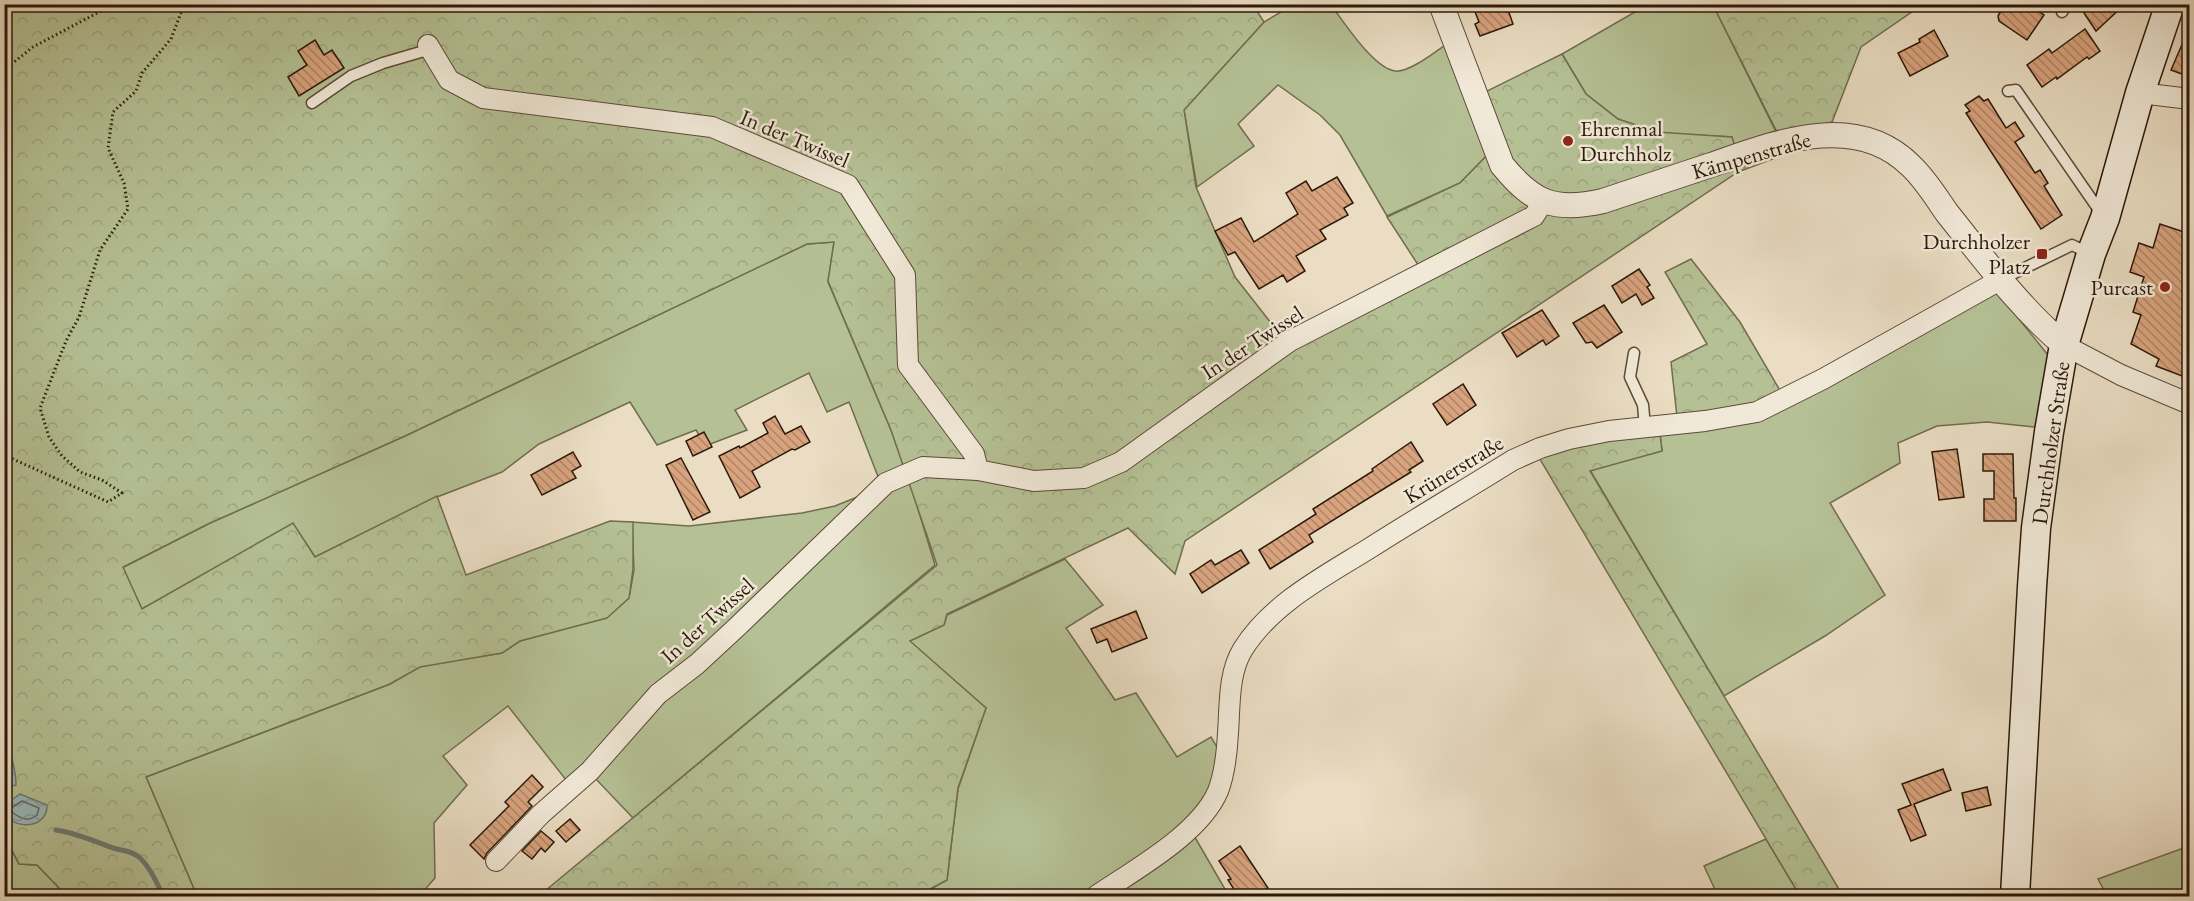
<svg xmlns="http://www.w3.org/2000/svg" width="2194" height="901" viewBox="0 0 2194 901" font-family="'EB Garamond',serif">
	<defs>
		<pattern id="forest-crowns" width="20" height="18" patternUnits="userSpaceOnUse" patternTransform="scale(1.5)"><rect width="20" height="18" fill="#b5c195"/><path d="M2 6a3 3 0 1 1 6 0M12 15a3 3 0 1 1 6 0" fill="none" stroke="#9ca57f"/></pattern>
		<pattern id="water-waves" width="16" height="10" patternUnits="userSpaceOnUse" patternTransform="scale(1.5)"><rect width="16" height="10" fill="#9ababc"/><path d="M0 5q4-4 8 0t8 0" fill="none" stroke="#859fa0"/></pattern>
		<pattern id="building-back-hatch" width="6" height="6" patternUnits="userSpaceOnUse" patternTransform="scale(1.5)"><rect width="6" height="6" fill="#d8a37e"/><path d="M-1 5l2 2M0 0l6 6M5-1l2 2" fill="none" stroke="#af8465"/></pattern>
	</defs>
	<rect width="100%" height="100%" fill="#eaddc3"/>
	<filter id="stains"><feTurbulence type="fractalNoise" baseFrequency=".00333" numOctaves="4"/><feColorMatrix values="0 0 0 0 .2 0 0 0 0 .09 0 0 0 0 .02 0 0 0 .5 -.17"/></filter>
	<radialGradient id="worn" r=".72"><stop offset=".6" stop-color="#630" stop-opacity="0"/><stop offset="1" stop-color="#630" stop-opacity=".3"/></radialGradient>
	<g fill="#b5c195" stroke="#706d4f" stroke-width="1.5">
		<path d="M1293,5H1331C1344,22 1373,68 1395,71C1409,73 1436,51 1448,43L1491,151L1460,183L1387,216L1340,135L1320,115L1278,85L1238,124L1254,146L1197,187L1184,110L1264,22Z"/>
		<polygon points="1647,5 1713,5 1778,136 1736,152 1732,137 1658,133 1618,119 1586,94 1562,54"/>
		<polygon points="834,242 828,282 891,430 906,471 879,479 849,402 827,412 809,373 735,410 747,430 705,446 696,430 657,445 630,402 539,444 502,472 437,497 315,557 293,524 142,609 122,568 208,524 405,436 807,244"/>
		<polygon points="1995,293 1998,293 2048,355 2048,380 2035,427 1987,422 1937,426 1898,443 1900,463 1830,503 1885,595 1825,636 1724,696 1590,470 1662,451 1660,434 1701,428"/>
		<polygon points="908,476 935,565 633,818 594,777 629,730"/>
		<polygon points="872,491 570,785 508,706 443,756 467,785 434,823 435,878 422,893 415,896 197,896 146,777 390,684 420,666 502,653 520,641 607,617 629,598 634,570 632,522 689,526 802,513 835,506"/>
		<polygon points="1065,559 1103,605 1066,628 1115,700 1136,693 1177,757 1211,737 1220,752 1211,787 1184,825 1082,896 918,896 947,880 958,789 986,708 909,641 944,625 947,615"/>
		<polygon points="1193,834 1229,896 1109,896"/>
		<polygon points="4,836 19,864 37,865 60,889 64,896 5,896"/>
		<polygon points="1766,839 1800,896 1718,896 1704,866"/>
		<polygon points="2189,846 2189,896 2107,896 2098,879"/>
	</g>
	<g fill="url(#forest-crowns)" stroke="#706d4f" stroke-width="1.5">
		<polygon points="5,5 1253,5 1264,22 1184,110 1196,187 1235,277 1289,346 1426,277 1387,217 1460,183 1500,142 1481,94 1562,54 1586,94 1618,119 1657,132 1732,137 1740,163 1815,143 1738,172 1185,541 1175,574 1128,528 947,614 944,625 910,641 986,708 958,788 947,880 917,896 539,896 937,565 891,430 828,281 834,242 807,244 405,436 208,524 123,567 142,609 293,523 315,557 437,496 466,575 610,521 633,522 633,569 629,598 607,618 520,641 502,653 420,667 390,684 146,777 197,896 64,896 60,889 37,865 19,864 5,836"/>
		<polygon points="1713,5 1922,5 1861,47 1832,122 1779,136"/>
		<polygon points="1691,259 1740,322 1782,394 1758,405 1677,417 1671,362 1707,344 1665,272"/>
		<polygon points="1660,434 1662,451 1590,471 1843,896 1800,896 1538,456 1570,445"/>
	</g>
	<g fill="url(#water-waves)" stroke="#6e7a74" stroke-width="1.5">
		<path d="M5,740H6C11,754 16,770 16,785L5,787Z"/>
		<path d="M20,794L47,805C48,833 0,830 6,804Z"/>
	</g>
	<g fill="none" stroke-linecap="round" stroke-linejoin="round">
		<path stroke="#636a62" stroke-width="1.5" d="M22,801L39,808L37,815C28,822 22,819 13,813L11,808Z"/>
		<path stroke="#6e7a74" stroke-width="5" d="M56,830C76,833 94,841 113,848C123,851 130,850 139,857C150,867 157,883 163,896"/>
	</g>
	<g fill="url(#building-back-hatch)" stroke="#2c1909" stroke-width="1.5">
		<polygon points="1472,4 1506,4 1513,24 1480,36 1475,24 1479,22"/>
		<polygon points="2078,4 2125,4 2096,31"/>
		<polygon points="2029,5 2044,15 2027,40 1999,21 1998,16 2001,11"/>
		<polygon points="2190,26 2190,77 2171,70"/>
		<polygon points="2085,29 2100,51 2089,59 2087,57 2057,79 2056,77 2042,87 2027,65 2049,49 2052,53"/>
		<polygon points="1934,30 1948,56 1910,76 1898,53 1920,42 1919,39"/>
		<polygon points="315,40 324,55 332,50 344,68 299,96 288,77 307,65 298,51"/>
		<polygon points="1979,96 1984,101 1988,99 2006,128 2015,122 2024,136 2015,142 2035,173 2040,170 2048,183 2044,186 2062,215 2041,229 1966,113 1970,111 1965,105"/>
		<polygon points="1337,177 1353,203 1344,208 1348,215 1320,230 1326,239 1296,256 1305,271 1287,282 1283,275 1259,289 1235,252 1228,255 1215,231 1241,218 1254,242 1298,214 1286,193 1306,181 1312,191"/>
		<polygon points="2160,224 2190,234 2190,379 2156,366 2159,359 2131,344 2141,315 2133,312 2144,277 2130,272 2139,243 2153,248"/>
		<polygon points="1639,269 1650,285 1647,287 1654,298 1642,305 1636,294 1622,303 1612,286"/>
		<polygon points="1604,305 1622,332 1597,348 1592,342 1586,343 1573,323"/>
		<polygon points="1542,310 1559,336 1546,345 1543,340 1517,357 1502,333"/>
		<polygon points="1463,384 1476,405 1447,425 1433,404"/>
		<polygon points="775,416 785,434 801,426 810,442 795,450 792,449 752,471 760,487 740,498 719,456 739,446 740,448 768,433 763,423"/>
		<polygon points="704,432 712,447 693,456 686,441"/>
		<polygon points="1411,442 1423,461 1409,470 1411,472 1309,535 1313,542 1270,569 1259,550 1316,514 1313,509 1373,471 1372,469"/>
		<polygon points="1957,449 1964,497 1939,500 1932,452"/>
		<polygon points="573,452 581,466 572,471 576,478 542,495 531,475"/>
		<polygon points="1983,454 2013,454 2014,498 2016,498 2016,521 1984,521 1984,499 1994,499 1994,471 1983,471"/>
		<polygon points="681,458 710,512 693,520 666,465"/>
		<polygon points="1241,550 1249,563 1202,593 1190,574 1211,560 1215,565"/>
		<polygon points="1136,611 1147,638 1112,652 1107,639 1097,643 1091,629"/>
		<polygon points="1943,769 1951,790 1914,804 1926,835 1911,841 1898,810 1911,805 1902,784"/>
		<polygon points="532,775 543,787 528,802 532,806 487,853 484,859 470,845 509,806 505,802"/>
		<polygon points="1987,787 1991,805 1966,811 1962,793"/>
		<polygon points="570,819 580,830 566,842 556,831"/>
		<polygon points="541,831 554,842 545,852 541,848 532,859 522,851"/>
		<polygon points="1240,846 1268,888 1255,897 1239,897 1228,880 1231,879 1219,861"/>
	</g>
	<g fill="none" stroke-linecap="round" stroke-linejoin="round">
		<g stroke="#5c4a38" stroke-width="13">
			<g id="service">
				<polyline points="2062,12 2067,4"/>
				<polyline points="2008,91 2016,90 2101,213"/>
				<polyline points="312,103 351,76 383,63 431,49"/>
				<polyline points="2000,280 2072,245 2091,254"/>
				<polyline points="1634,353 1630,377 1643,405 1645,427"/>
			</g>
		</g>
		<g stroke="#5c4a38" stroke-width="22">
			<g id="minor">
				<polyline points="428,45 449,80 483,98 712,127 848,185 905,275 908,365 974,454 978,470"/>
				<polyline points="2140,93 2190,99"/>
				<polyline points="2064,345 2121,375 2190,404"/>
				<polyline points="496,861 541,814 590,771 658,694 697,664 737,627 886,483 923,467 978,470 1034,481 1084,478 1121,462 1290,341 1534,216 1543,202"/>
				<path d="M1096,896C1134,870 1200,834 1218,791C1225,773 1227,752 1228,733C1230,706 1228,673 1243,649C1272,603 1325,576 1370,548C1417,518 1465,490 1513,460L1540,448L1569,439L1609,431L1705,421L1757,412L1823,379L2000,280"/>
			</g>
		</g>
		<g stroke="#5c4a38" stroke-width="26">
			<path id="tertiary" d="M1441,4L1502,165C1533,203 1554,212 1603,201C1639,189 1675,177 1711,165C1775,143 1855,110 1911,166C1925,179 1936,197 1947,213C1984,259 2019,307 2064,345"/>
		</g>
		<g stroke="#2c1909" stroke-width="31">
			<polyline id="secondary" points="2015,896 2032,587 2036,528 2049,432 2064,345 2091,254 2105,218 2140,93 2170,4"/>
		</g>
		<g stroke="#2c1909" stroke-width="3" stroke-dasharray="1.5 3" stroke-linecap="butt">
			<polyline points="4,70 33,47 114,4"/>
			<polyline points="4,455 108,502 122,493 102,480 80,472 62,456 49,437 40,408 66,341 79,317 100,250 128,209 124,183 108,148 113,112 136,91 142,73 171,39 182,10 179,4"/>
		</g>
		<use href="#service" stroke="#f1e9d8" stroke-width="10"/>
		<use href="#minor" stroke="#f1e9d8" stroke-width="20"/>
		<use href="#tertiary" stroke="#f1e9d8" stroke-width="24"/>
		<use href="#secondary" stroke="#f1e9d8" stroke-width="28"/>
	</g>
	<g fill="#8f2418" stroke="#f1e9d8" stroke-width="2">
		<circle cx="1568" cy="141" r="6"/>
		<rect x="2036" y="248" width="12" height="12" rx="3"/>
		<circle cx="2165" cy="287" r="6"/>
	</g>
	<g text-anchor="middle" stroke-width="5" stroke-linejoin="round" paint-order="stroke">
		<g font-size="22" fill="#2c1909" stroke="#f1e9d8" text-anchor="end">
			<text x="1580" y="136" text-anchor="start">Ehrenmal<tspan x="1580" dy="25">Durchholz</tspan></text>
			<text x="2030" y="249">Durchholzer<tspan x="2030" dy="25">Platz</tspan></text>
			<text x="2153" y="295">Purcast</text>
		</g>
		<g font-size="22" fill="#2c1909" stroke="#f1e9d8">
			<text transform="translate(795 138) rotate(23)" y="8">In der Twissel</text>
			<text transform="translate(1751 155) rotate(-16)" y="8">Kämpenstraße</text>
			<text transform="translate(1252 342) rotate(-33)" y="8">In der Twissel</text>
			<text transform="translate(2050 443) rotate(-82)" y="8">Durchholzer Straße</text>
			<text transform="translate(1453 469) rotate(-31)" y="8">Krünerstraße</text>
			<text transform="translate(707 620) rotate(-42)" y="8">In der Twissel</text>
		</g>
	</g>
	<rect width="2194" height="901" fill="none" stroke="#eaddc3" stroke-width="24"/>
	<rect x="6" y="6" width="2182" height="889" fill="none" stroke="#2c1909" stroke-width="3"/>
	<rect x="12" y="12" width="2170" height="877" fill="none" stroke="#2c1909" stroke-width="1.5"/>
	<rect width="100%" height="100%" filter="url(#stains)"/>
	<rect width="100%" height="100%" fill="url(#worn)"/>
</svg>
